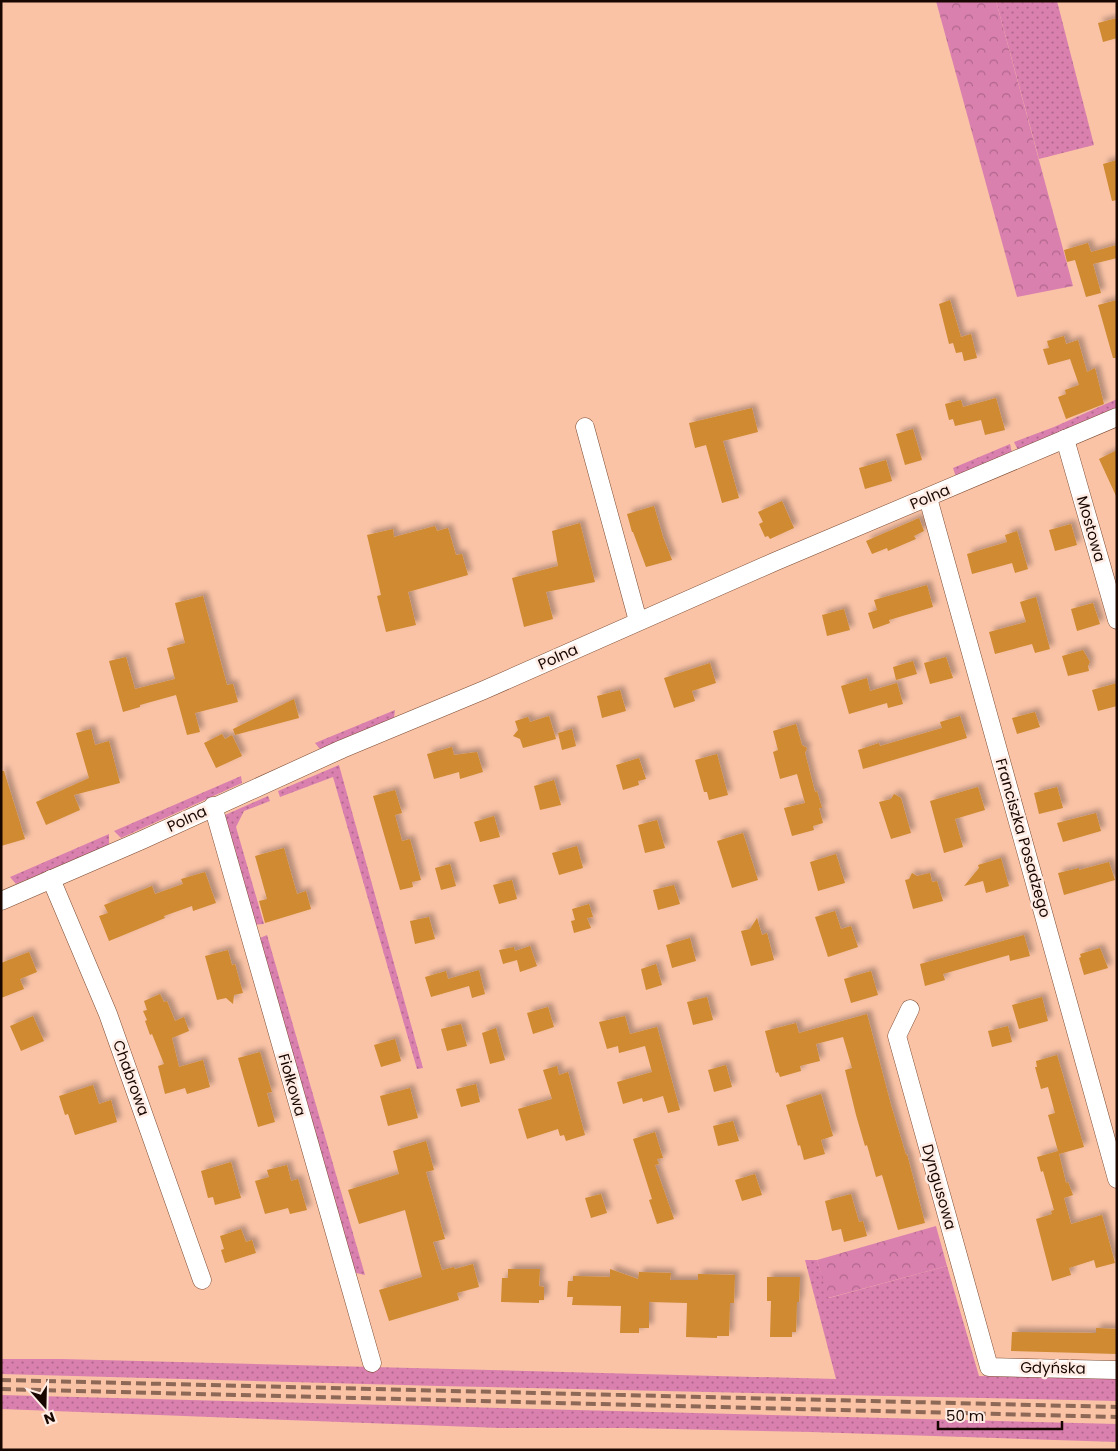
<svg xmlns="http://www.w3.org/2000/svg" width="1118" height="1451" viewBox="0 0 1118 1451" font-family="Poppins,sans-serif">
	<defs>
		<pattern id="grass-dots" width="8" height="8" patternUnits="userSpaceOnUse" patternTransform="scale(1.25)"><rect width="8" height="8" fill="#da80af"/><path d="M2 2h.1M6 6h.1" fill="none" stroke="#b0678c" stroke-width="1.8" stroke-linecap="round"/></pattern>
		<pattern id="forest-crowns" width="20" height="18" patternUnits="userSpaceOnUse" patternTransform="scale(1.25)"><rect width="20" height="18" fill="#da80af"/><path d="M2 6a3 3 0 1 1 6 0M12 15a3 3 0 1 1 6 0" fill="none" stroke="#b0678c"/></pattern>
		<filter id="shadow"><feDropShadow dx="4.5" dy="-4.5" stdDeviation="2.5" flood-color="#0004"/></filter>
	</defs>
	<rect width="100%" height="100%" fill="#fac3a6"/>
	<g fill="url(#grass-dots)">
		<polygon points="996,1 1057,1 1094,145 1039,159"/>
		<polygon points="1117,399 1117,407 1018,450 1014,442 1054,427"/>
		<polygon points="1010,444 1012,453 956,477 953,468"/>
		<polygon points="395,710 394,718 320,749 315,743"/>
		<polygon points="339,765 423,1068 417,1069 333,777 280,797 278,791"/>
		<polygon points="241,776 242,783 121,838 114,831"/>
		<polygon points="268,796 270,801 244,811 236,827 264,924 251,925 224,826 225,815"/>
		<polygon points="109,834 109,845 16,884 10,877"/>
		<polygon points="267,935 365,1275 352,1272 255,940"/>
		<polygon points="805,1260 817,1260 829,1298 947,1266 979,1376 1117,1379 1117,1401 440,1386 1,1374 1,1359 62,1359 836,1379"/>
		<polygon points="1,1395 1117,1424 1117,1442 811,1432 627,1428 500,1428 1,1409"/>
	</g>
	<g fill="url(#forest-crowns)">
		<polygon points="936,1 996,1 1073,286 1017,297"/>
		<polygon points="936,1226 947,1266 828,1298 817,1260"/>
	</g>
	<g fill="#cf8a31" filter="url(#shadow)">
		<polygon points="1117,18 1117,38 1103,42 1098,23"/>
		<polygon points="1117,160 1117,200 1112,201 1103,164"/>
		<polygon points="1088,243 1091,252 1117,245 1117,258 1093,264 1101,293 1086,297 1075,260 1067,262 1064,250"/>
		<polygon points="950,300 961,337 971,334 977,358 964,361 962,352 956,353 953,343 949,344 939,304"/>
		<polygon points="1117,300 1117,358 1113,358 1098,305"/>
		<polygon points="1064,336 1066,344 1078,340 1087,372 1095,368 1104,404 1066,419 1058,397 1066,394 1065,390 1079,385 1070,359 1048,365 1043,349 1049,348 1047,341"/>
		<polygon points="996,398 1005,430 985,435 981,420 955,426 953,419 949,420 945,404 961,400 963,407"/>
		<polygon points="752,408 758,432 723,441 739,498 722,503 706,445 695,448 689,423"/>
		<polygon points="913,429 922,460 905,465 896,434"/>
		<polygon points="1117,450 1117,498 1099,459"/>
		<polygon points="886,460 892,481 865,489 859,468"/>
		<polygon points="782,501 794,528 770,539 768,536 765,537 759,524 763,522 758,512"/>
		<polygon points="654,506 663,537 672,560 646,567 633,532 632,532 627,514"/>
		<polygon points="919,518 924,531 914,536 916,539 888,551 887,548 872,554 866,541"/>
		<polygon points="580,523 595,582 546,592 553,619 524,627 512,578 558,566 552,531"/>
		<polygon points="1071,524 1077,545 1055,551 1049,530"/>
		<polygon points="435,526 437,531 448,528 456,555 462,554 468,575 408,592 416,625 386,632 377,596 381,595 367,535 393,529 394,537"/>
		<polygon points="1017,531 1028,569 1015,573 1012,563 972,574 967,554 1007,542 1005,535"/>
		<polygon points="927,585 933,607 889,620 890,623 873,629 868,613 877,610 874,600"/>
		<polygon points="203,596 227,685 233,684 238,702 195,713 200,732 187,735 176,695 140,705 140,707 123,712 109,661 126,657 135,689 175,679 167,648 185,643 175,603"/>
		<polygon points="1036,597 1050,649 1035,653 1032,644 995,654 989,632 1026,622 1020,602"/>
		<polygon points="1093,603 1100,624 1077,631 1071,609"/>
		<polygon points="844,609 850,630 827,636 822,615"/>
		<polygon points="1083,650 1090,662 1088,666 1089,671 1068,676 1062,656"/>
		<polygon points="946,657 953,678 930,684 924,663"/>
		<polygon points="913,661 917,674 896,680 893,667"/>
		<polygon points="710,663 716,683 692,691 695,701 674,708 664,678"/>
		<polygon points="867,678 870,691 897,683 903,704 888,708 887,703 849,714 841,686"/>
		<polygon points="1117,683 1117,706 1098,711 1092,690"/>
		<polygon points="620,690 626,711 602,718 597,696"/>
		<polygon points="294,699 299,718 235,735 233,729"/>
		<polygon points="1035,712 1040,727 1017,734 1012,718"/>
		<polygon points="549,716 556,739 523,748 520,739 513,736 518,730 515,721 528,717 530,722"/>
		<polygon points="960,716 967,738 863,769 858,750 879,743 880,746 942,728 940,722"/>
		<polygon points="796,724 802,745 807,748 805,753 815,792 817,791 822,808 819,808 823,823 813,826 814,830 792,836 784,808 805,803 797,774 780,779 773,752 778,750 773,731"/>
		<polygon points="91,729 95,745 109,741 120,783 74,795 80,810 46,825 36,802 89,778 76,733"/>
		<polygon points="572,729 576,746 562,750 558,733"/>
		<polygon points="222,734 225,739 232,735 242,756 216,768 204,743"/>
		<polygon points="452,747 454,755 477,752 483,772 460,779 459,772 434,779 427,754"/>
		<polygon points="717,754 728,795 709,800 707,792 704,792 695,760"/>
		<polygon points="639,758 646,779 638,781 639,785 623,790 616,765"/>
		<polygon points="1,771 4,771 25,839 1,846"/>
		<polygon points="554,780 561,805 540,810 534,786"/>
		<polygon points="978,787 985,810 955,819 963,847 944,853 930,801"/>
		<polygon points="1057,787 1063,808 1039,814 1034,793"/>
		<polygon points="395,790 402,813 395,815 402,841 410,839 421,880 412,882 413,887 400,890 373,796"/>
		<polygon points="894,794 901,798 911,833 891,839 879,802 891,799"/>
		<polygon points="1096,813 1101,831 1063,842 1057,823"/>
		<polygon points="494,816 500,837 480,842 474,822"/>
		<polygon points="657,820 665,848 645,853 638,825"/>
		<polygon points="743,833 758,880 732,888 717,841"/>
		<polygon points="577,846 583,868 559,875 552,853"/>
		<polygon points="284,848 297,894 306,891 311,909 265,923 259,901 267,899 255,856"/>
		<polygon points="836,854 845,883 818,891 810,862"/>
		<polygon points="1001,858 1009,886 986,893 983,881 964,886 979,868 978,865"/>
		<polygon points="1109,862 1115,880 1064,895 1058,873 1079,868 1079,870"/>
		<polygon points="450,864 456,886 441,890 435,868"/>
		<polygon points="205,872 216,903 193,911 192,906 164,916 165,918 109,941 99,916 108,913 104,905 152,886 155,894 183,884 181,879"/>
		<polygon points="912,873 917,876 930,873 932,882 937,881 943,901 913,909 905,880 909,879"/>
		<polygon points="512,880 517,899 499,904 493,885"/>
		<polygon points="674,885 680,904 658,910 653,890"/>
		<polygon points="589,904 593,917 587,918 591,928 574,933 571,921 575,920 572,909"/>
		<polygon points="835,911 841,929 851,926 858,947 828,957 815,917"/>
		<polygon points="429,917 435,939 415,944 410,921"/>
		<polygon points="757,918 762,935 767,933 774,960 751,966 741,931 750,929"/>
		<polygon points="1024,935 1030,956 1010,961 1009,955 943,974 945,980 925,986 920,964"/>
		<polygon points="690,938 696,961 672,968 666,945"/>
		<polygon points="530,946 537,966 520,972 517,960 503,964 499,950 514,947 515,951"/>
		<polygon points="1100,948 1108,968 1084,975 1079,958 1081,957 1080,954"/>
		<polygon points="228,950 232,965 235,964 243,993 234,995 233,1004 226,998 217,1000 205,956"/>
		<polygon points="29,952 37,972 20,979 24,989 1,998 1,963"/>
		<polygon points="656,964 662,985 646,990 641,969"/>
		<polygon points="479,970 485,994 472,998 469,986 431,997 425,977 446,971 448,979"/>
		<polygon points="871,971 878,995 851,1003 844,979"/>
		<polygon points="160,994 164,1002 167,1001 175,1021 184,1017 189,1031 172,1038 179,1067 203,1060 210,1087 187,1094 185,1088 165,1094 158,1066 164,1064 152,1034 150,1035 145,1021 147,1020 143,1011 147,1010 144,1001"/>
		<polygon points="707,997 713,1020 693,1025 687,1002"/>
		<polygon points="1042,997 1048,1021 1019,1029 1012,1005"/>
		<polygon points="548,1007 554,1027 533,1034 527,1013"/>
		<polygon points="867,1014 891,1105 906,1155 907,1154 925,1223 898,1230 882,1175 876,1177 867,1145 865,1146 856,1115 845,1070 852,1068 843,1037 816,1044 820,1061 800,1066 801,1071 780,1077 778,1072 776,1073 765,1031 796,1023 799,1033"/>
		<polygon points="33,1016 44,1041 21,1051 10,1026"/>
		<polygon points="625,1016 630,1034 657,1027 680,1110 668,1113 663,1096 643,1102 642,1098 623,1104 617,1082 652,1072 645,1046 619,1053 618,1046 607,1049 599,1022"/>
		<polygon points="461,1024 467,1046 447,1051 441,1029"/>
		<polygon points="1008,1026 1012,1042 992,1047 988,1031"/>
		<polygon points="496,1028 505,1060 490,1064 482,1033"/>
		<polygon points="395,1039 401,1061 381,1067 374,1045"/>
		<polygon points="260,1052 272,1092 267,1093 275,1122 258,1127 238,1058"/>
		<polygon points="1057,1055 1084,1147 1059,1154 1066,1183 1068,1182 1073,1195 1064,1198 1071,1224 1102,1215 1115,1263 1096,1268 1094,1260 1069,1268 1071,1275 1052,1281 1036,1219 1052,1214 1051,1211 1054,1210 1043,1171 1041,1172 1037,1157 1058,1151 1048,1115 1055,1113 1048,1087 1041,1089 1035,1067 1037,1067 1036,1061"/>
		<polygon points="726,1065 732,1087 714,1092 708,1070"/>
		<polygon points="557,1066 559,1075 568,1072 585,1135 566,1141 564,1135 560,1136 558,1129 527,1139 518,1109 552,1099 543,1070"/>
		<polygon points="476,1084 480,1102 461,1107 456,1089"/>
		<polygon points="93,1085 99,1104 111,1100 117,1122 75,1135 68,1114 65,1115 59,1096"/>
		<polygon points="410,1088 418,1118 388,1126 380,1096"/>
		<polygon points="821,1094 833,1136 821,1140 825,1154 804,1160 800,1145 798,1146 786,1105"/>
		<polygon points="733,1121 739,1141 718,1146 713,1126"/>
		<polygon points="655,1132 663,1158 657,1159 659,1164 655,1165 674,1219 657,1224 649,1200 652,1199 633,1139"/>
		<polygon points="426,1141 434,1170 426,1172 445,1239 433,1242 442,1270 454,1267 455,1269 473,1264 479,1287 457,1293 459,1300 389,1321 379,1290 422,1277 405,1210 359,1224 348,1190 399,1174 393,1151"/>
		<polygon points="231,1162 241,1198 215,1205 213,1197 208,1198 201,1171"/>
		<polygon points="287,1165 291,1181 298,1179 307,1210 290,1214 288,1208 265,1214 255,1181 269,1177 267,1170"/>
		<polygon points="755,1174 762,1195 742,1201 735,1180"/>
		<polygon points="601,1194 607,1213 591,1218 585,1198"/>
		<polygon points="851,1194 859,1222 863,1221 867,1236 844,1242 841,1229 832,1231 825,1201"/>
		<polygon points="241,1229 246,1242 252,1240 256,1253 225,1263 221,1250 224,1249 220,1236"/>
		<polygon points="508,1269 540,1269 539,1286 544,1287 544,1300 539,1300 539,1303 501,1302 502,1278 508,1278"/>
		<polygon points="610,1269 638,1279 639,1272 671,1273 670,1280 698,1280 698,1274 735,1275 734,1303 730,1303 729,1336 717,1336 717,1338 686,1337 687,1303 649,1302 649,1328 639,1328 639,1333 620,1333 621,1306 572,1305 573,1297 567,1297 568,1281 573,1281 573,1276 610,1277"/>
		<polygon points="767,1277 800,1277 799,1302 797,1302 796,1332 792,1332 792,1337 770,1337 771,1301 767,1301"/>
		<polygon points="1096,1328 1117,1329 1117,1354 1011,1351 1012,1332 1096,1333"/>
	</g>
	<g fill="none" stroke-linecap="round" stroke-linejoin="round">
		<g stroke="#7a4a31" stroke-width="19">
			<g id="minor">
				<polyline points="585,427 638,621"/>
				<polyline points="1065,439 1117,620"/>
				<polyline points="928,498 1117,1179"/>
				<polyline points="213,806 372,1363"/>
				<polyline points="51,879 108,1014 202,1280"/>
				<polyline points="1,901 142,840 342,749 484,690 774,562 1117,417"/>
				<polyline points="910,1009 897,1036 989,1367 1117,1370"/>
			</g>
		</g>
		<use href="#minor" stroke="#fff" stroke-width="18"/>
		<g stroke="#8d6857" stroke-width="4" stroke-dasharray="10 5" stroke-linecap="butt">
			<polyline points="1,1380 1117,1407"/>
			<polyline points="1,1389 1117,1417"/>
		</g>
	</g>
	<g text-anchor="middle" stroke-width="5" stroke-linejoin="round" paint-order="stroke">
		<g font-size="15" fill="#180701" stroke="#ffede5">
			<text transform="translate(930 497) rotate(-23)" y="5">Polna</text>
			<text transform="translate(1091 529) rotate(74)" y="5">Mostowa</text>
			<text transform="translate(558 657) rotate(-24)" y="5">Polna</text>
			<text transform="translate(187 819) rotate(-25)" y="5">Polna</text>
			<text transform="translate(1023 838) rotate(74)" y="5">Franciszka Posadzego</text>
			<text transform="translate(131 1078) rotate(70)" y="5">Chabrowa</text>
			<text transform="translate(292 1085) rotate(74)" y="5">Fiołkowa</text>
			<text transform="translate(939 1187) rotate(74)" y="5">Dyngusowa</text>
			<text transform="translate(1053 1368) rotate(1)" y="5">Gdyńska</text>
		</g>
	</g>
	<rect width="1118" height="1451" fill="none" stroke="#180701" stroke-width="5"/>
	<g transform="translate(45 1406) rotate(160)" stroke="#ffede5" stroke-width="4" paint-order="stroke">
	<path d="M0-4L9 19L0 12L-9 19Z" fill="#180701"/>
	<text y="-8" font-size="14" font-weight="bold" text-anchor="middle" fill="#180701">N</text>
	</g>
	<path d="M938 1421v8h124v-8" fill="none" stroke="#180701" stroke-width="2.5"/>
	<text x="946" y="1421" font-size="15" fill="#180701" stroke="#ffede5" stroke-width="4" paint-order="stroke">50 m</text>
</svg>
